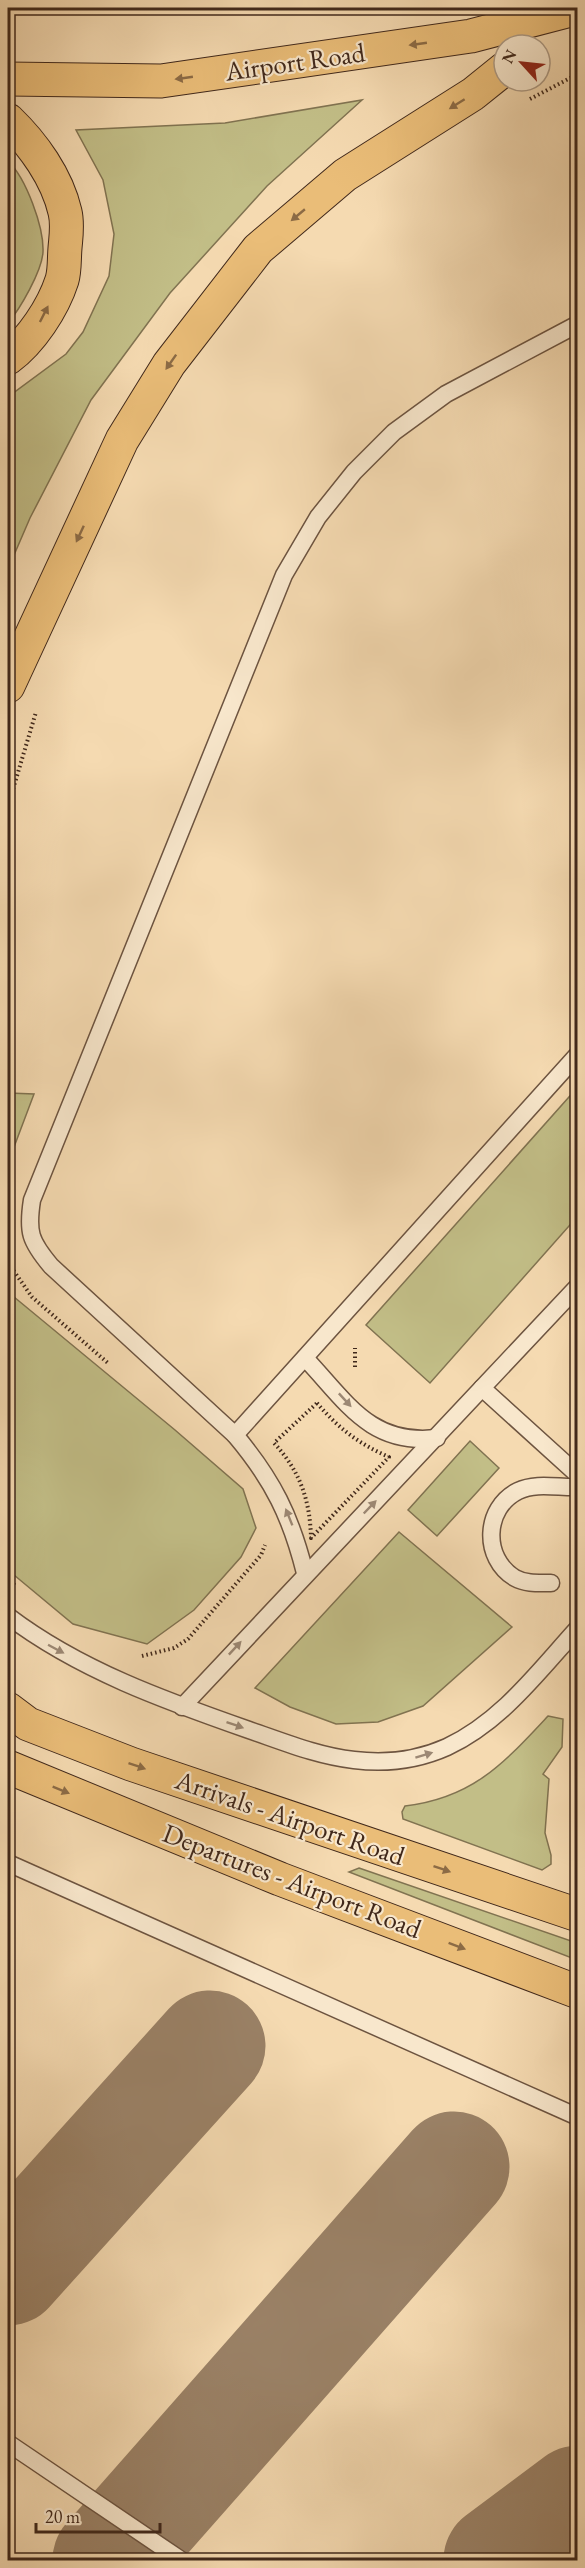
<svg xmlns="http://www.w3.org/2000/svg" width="585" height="2568" viewBox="0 0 585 2568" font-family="'EB Garamond',serif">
	<rect width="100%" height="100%" fill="#f5dab1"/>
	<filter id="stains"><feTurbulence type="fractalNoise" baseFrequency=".00333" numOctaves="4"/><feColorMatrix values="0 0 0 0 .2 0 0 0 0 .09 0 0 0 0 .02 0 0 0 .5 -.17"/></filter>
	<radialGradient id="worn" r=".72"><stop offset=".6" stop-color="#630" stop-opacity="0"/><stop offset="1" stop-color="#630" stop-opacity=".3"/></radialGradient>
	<g fill="#c2be87" stroke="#817351" stroke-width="1.5">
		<polygon points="362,100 267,186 170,293 91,400 30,518 8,569 8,397 66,354 83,332 109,276 114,234 103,180 76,130 225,123"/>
		<path d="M8,161C26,178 44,227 43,252C42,271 20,309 8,323Z"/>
		<polygon points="577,1088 577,1217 430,1383 366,1325"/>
		<polygon points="8,1093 34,1094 8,1163"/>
		<polygon points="8,1292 175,1430 243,1489 256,1528 241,1557 194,1610 147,1644 73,1624 8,1570"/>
		<polygon points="470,1441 499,1468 437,1536 408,1510"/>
		<polygon points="399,1532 512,1627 423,1706 378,1722 336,1724 290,1707 255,1688"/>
		<path d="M548,1716L563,1719L562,1747L543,1774L549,1779L545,1833L551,1855V1864L542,1870L403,1819L402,1812L405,1806C473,1798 504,1763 548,1716Z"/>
		<polygon points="359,1868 577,1943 577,1960 349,1872"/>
	</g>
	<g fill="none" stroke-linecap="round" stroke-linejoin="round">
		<g stroke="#9a8166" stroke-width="111">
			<polyline points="8,2270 210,2046"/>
			<polyline points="108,2560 454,2167"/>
			<polyline points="499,2560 578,2501"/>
		</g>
		<g stroke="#6d5440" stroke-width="19">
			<g id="lane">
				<path d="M578,324L446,394L394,432L354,472L318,517L284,575L32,1200C27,1232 30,1241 51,1266L235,1435L578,1054"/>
				<polyline points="578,1286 482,1388 578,1475"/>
				<path d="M305,1358C346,1401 370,1446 437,1438"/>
				<path d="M235,1435C273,1480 291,1517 305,1573"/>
				<path d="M551,1583C538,1583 526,1584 515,1578C482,1558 484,1508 518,1491C536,1482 559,1488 578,1487"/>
				<path d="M8,1616C79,1670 166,1701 249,1730C284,1742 318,1756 354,1760C386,1764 418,1760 447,1747C502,1721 538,1672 578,1628"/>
				<polyline points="182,1707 482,1388"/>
				<polyline points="8,1863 578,2117"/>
				<polyline points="8,2443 181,2560"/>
			</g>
		</g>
		<g stroke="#40281b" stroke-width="35">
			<g id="primary">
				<polyline points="8,79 161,81 471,36 578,8"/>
				<path d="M8,120C33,144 57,177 65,212C68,224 66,236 65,248C64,258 65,270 62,280C53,308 31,341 8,358"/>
				<polyline points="8,686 122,440 169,364 258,249 345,175 473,94 504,69"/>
				<polyline points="8,1709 28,1724 131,1764 578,1915"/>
				<polyline points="8,1767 280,1879 578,1992"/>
			</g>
		</g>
		<g stroke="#40281b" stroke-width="4" stroke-dasharray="1.5 3" stroke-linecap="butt">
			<polyline points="530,99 578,74"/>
			<polyline points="8,806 36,712"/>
			<polyline points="11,1267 32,1297 109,1364"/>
			<polyline points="355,1367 355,1348"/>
			<path d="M317,1403C338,1428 359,1444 389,1457L311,1538C310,1500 300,1471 274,1443Z"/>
			<polyline points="8,1577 16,1587"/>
			<polyline points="142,1656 174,1648 188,1639 261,1555 265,1545"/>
		</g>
		<use href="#lane" stroke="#f8e7cc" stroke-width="16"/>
		<use href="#primary" stroke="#eabd78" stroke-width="33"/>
	</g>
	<defs><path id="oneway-solid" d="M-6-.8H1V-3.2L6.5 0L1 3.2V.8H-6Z" transform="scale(1.5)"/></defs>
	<g fill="#8c6b45">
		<use href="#oneway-solid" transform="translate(418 44) rotate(172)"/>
		<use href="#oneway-solid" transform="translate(184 78) rotate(172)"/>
		<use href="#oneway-solid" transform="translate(457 104) rotate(148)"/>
		<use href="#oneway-solid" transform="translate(298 215) rotate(140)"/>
		<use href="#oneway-solid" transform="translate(44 314) rotate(-63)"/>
		<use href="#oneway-solid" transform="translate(171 362) rotate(125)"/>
		<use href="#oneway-solid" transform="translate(80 534) rotate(115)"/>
		<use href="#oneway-solid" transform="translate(137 1766) rotate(19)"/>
		<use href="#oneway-solid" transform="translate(61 1790) rotate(22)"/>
		<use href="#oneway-solid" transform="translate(442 1869) rotate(19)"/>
		<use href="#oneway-solid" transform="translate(457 1946) rotate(21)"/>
	</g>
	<g fill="#9c8874">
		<use href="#oneway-solid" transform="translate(345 1400) rotate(47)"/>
		<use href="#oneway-solid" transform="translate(370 1507) rotate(-46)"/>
		<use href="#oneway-solid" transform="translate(289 1517) rotate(-112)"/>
		<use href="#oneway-solid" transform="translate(235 1648) rotate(-47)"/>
		<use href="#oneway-solid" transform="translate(56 1649) rotate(28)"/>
		<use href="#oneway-solid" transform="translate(235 1725) rotate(19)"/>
		<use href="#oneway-solid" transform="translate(424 1755) rotate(-17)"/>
	</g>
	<g text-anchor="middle" stroke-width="4.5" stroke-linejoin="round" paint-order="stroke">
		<g font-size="27" fill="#40281b" stroke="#f8e7cc">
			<text transform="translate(295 62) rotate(-8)" y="9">Airport Road</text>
			<text transform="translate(290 1818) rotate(19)" y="9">Arrivals - Airport Road</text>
			<text transform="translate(292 1881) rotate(21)" y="9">Departures - Airport Road</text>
		</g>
	</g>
	<rect width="585" height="2568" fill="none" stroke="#f5dab1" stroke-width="30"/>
	<rect x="9" y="9" width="567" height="2550" fill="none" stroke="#40281b" stroke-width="3"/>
	<rect x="15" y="15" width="555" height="2538" fill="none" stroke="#40281b" stroke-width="1.5"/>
	<g transform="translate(522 63) rotate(297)"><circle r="28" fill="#f8e7cc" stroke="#ae9b85" stroke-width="1.5"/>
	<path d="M0-4.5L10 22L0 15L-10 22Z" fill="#8f2418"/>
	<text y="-9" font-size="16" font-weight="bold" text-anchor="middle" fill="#40281b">N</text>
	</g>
	<path d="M36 2523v9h124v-9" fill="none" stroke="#40281b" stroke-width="3"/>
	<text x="45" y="2523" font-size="18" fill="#40281b" stroke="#f8e7cc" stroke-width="4.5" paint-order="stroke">20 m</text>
	<rect width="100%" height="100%" filter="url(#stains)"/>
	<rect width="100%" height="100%" fill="url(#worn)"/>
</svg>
